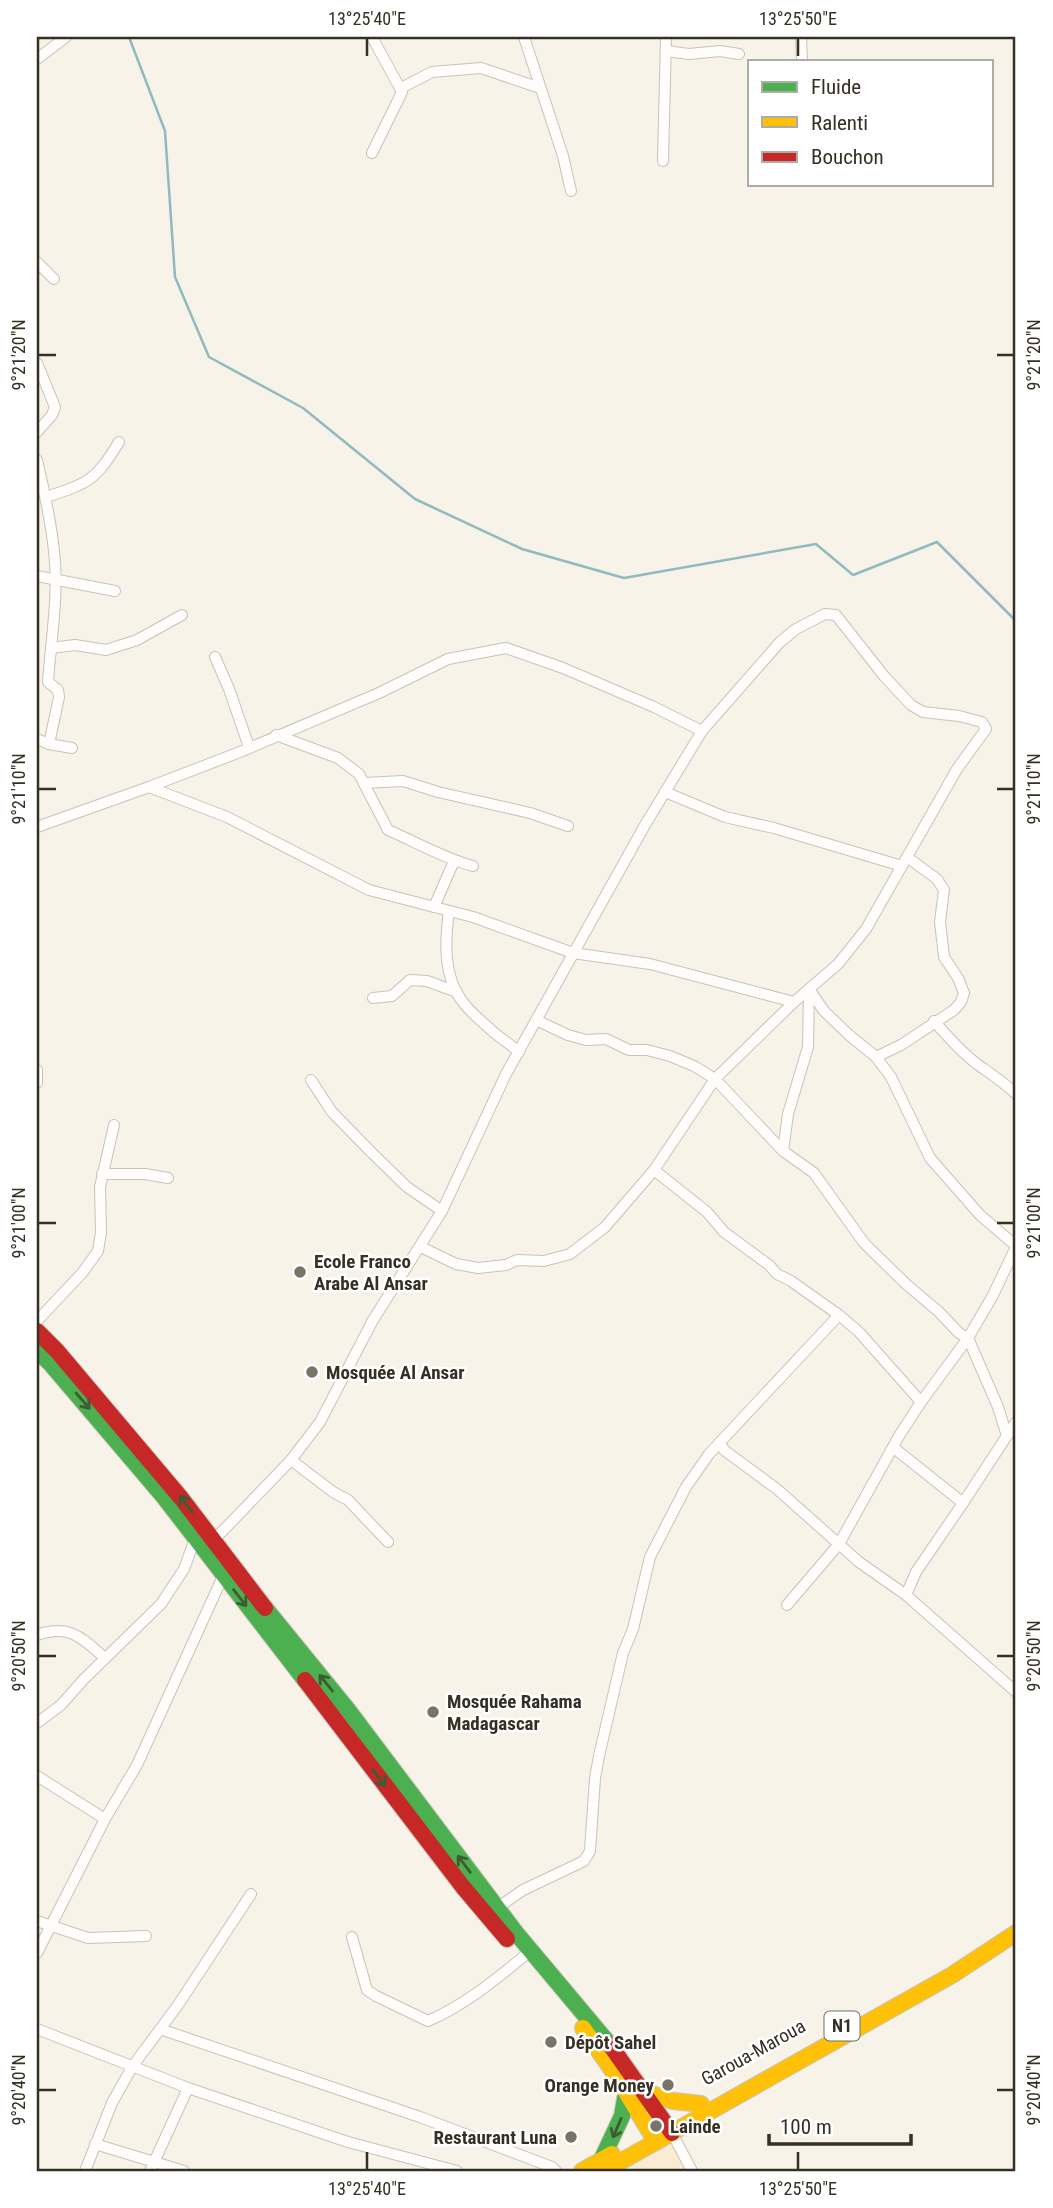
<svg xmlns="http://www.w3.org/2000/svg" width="1053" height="2208" viewBox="0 0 1053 2208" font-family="'Roboto Condensed',sans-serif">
	<rect width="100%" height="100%" fill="#f8f3e8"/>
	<polygon fill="#f9ecd2" points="673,2142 690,2171 621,2171"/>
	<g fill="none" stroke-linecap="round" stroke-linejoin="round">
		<polyline stroke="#91bac0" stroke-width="2.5" points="129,37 165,131 175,277 209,357 303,408 415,499 522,549 624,578 816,544 853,575 937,542 1016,621"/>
		<g stroke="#c8c3b8" stroke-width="12">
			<g id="street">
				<polyline points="524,37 563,156 571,191"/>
				<polyline points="801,37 802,61"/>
				<polyline points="666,51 689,54 720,51 739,54"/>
				<polyline points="37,59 66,37"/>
				<polyline points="401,88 432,72 481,68 540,88"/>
				<polyline points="372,153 402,92 372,37"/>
				<polyline points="663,161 666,37"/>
				<polyline points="37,262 54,279"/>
				<polyline points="37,363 55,407 52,415 37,432"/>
				<path d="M37,460C44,490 51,521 54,551C59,594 51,639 48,682L58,690L59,697L49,744"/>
				<path d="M46,497C89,483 95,481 119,442"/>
				<polyline points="37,576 115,591"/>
				<polyline points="51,648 75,645 106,650 137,640 182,615"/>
				<polyline points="215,657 229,689 249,747"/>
				<path d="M276,735L338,758L359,774L388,830C416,842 443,858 473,866"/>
				<polyline points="37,739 49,744 72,748"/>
				<polyline points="364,783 403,781 438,792 530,813 568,826"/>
				<polyline points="149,787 227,817 369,890 473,917 573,953 650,964 794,1002 838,964 866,929 957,769 986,729 982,722 959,716 923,712 911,705 884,676 836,615 825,614 796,629 780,642 702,731 645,825 506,1074 442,1211 373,1320 320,1422 291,1460 213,1541"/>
				<polyline points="665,792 725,817 774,828 902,866"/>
				<polyline points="37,827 149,787 240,752 379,693 448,659 506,648 563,668 654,707 702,731"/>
				<polyline points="434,907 454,861"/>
				<path d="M449,911C445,940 443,976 462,1001C469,1011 480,1020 489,1028C498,1037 509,1043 519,1052"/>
				<polyline points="809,989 824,1011 849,1035 876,1057 891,1077 930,1158 980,1215 1016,1246"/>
				<polyline points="373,998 392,996 410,980 427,981 457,992"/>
				<polyline points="536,1020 568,1035 586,1040 606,1039 629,1050 647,1050 670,1056 694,1066 715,1079 783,1151 814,1173 864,1243 906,1284 939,1312 959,1333 968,1338 998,1407 1007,1436"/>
				<path d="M934,1021C947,1036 961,1052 977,1064C991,1074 1004,1082 1016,1094"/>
				<polyline points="876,1057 901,1045 954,1010 961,1002 964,993 958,978 944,957 940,922 944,890 937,879 907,857"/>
				<polyline points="311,1080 332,1112 372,1153 407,1187 442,1211"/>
				<polyline points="37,1083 37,1070"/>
				<polyline points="783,1151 788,1114 808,1047 809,991"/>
				<polyline points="654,1170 707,1212 724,1232 769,1265 777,1274 791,1281 839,1315 859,1332 921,1402"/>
				<polyline points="102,1174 145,1174 168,1178"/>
				<polyline points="421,1247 456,1264 478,1268 506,1265 517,1260 544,1261 570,1254 605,1227 654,1170 715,1079 794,1002"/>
				<polyline points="37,1321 83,1272 98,1251 101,1232 100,1187 114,1125"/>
				<polyline points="720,1442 724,1450 777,1489 859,1562 906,1595 1016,1692"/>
				<polyline points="894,1448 963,1503 916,1572 906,1595"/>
				<polyline points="291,1460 333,1492 348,1500 388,1542"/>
				<polyline points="963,1503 1016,1422"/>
				<polyline points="787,1605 839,1544 899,1436 921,1402 968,1338 992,1297 1016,1247"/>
				<path d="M37,1635C70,1624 81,1637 105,1658"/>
				<polyline points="37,1723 61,1705 84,1679 161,1604 184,1569 195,1539"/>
				<polyline points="37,1776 105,1819"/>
				<polyline points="497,1908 523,1890 584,1861 590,1851 595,1778 599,1756 623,1653 633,1629 650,1557 686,1487 709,1454 839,1315"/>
				<polyline points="37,1921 88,1938 146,1936"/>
				<path d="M352,1937L367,1990L376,1996L428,2021C463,2006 494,1981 523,1957"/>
				<polyline points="37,1953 105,1819 137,1765 224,1574"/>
				<polyline points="37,2029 188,2088 348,2142 457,2171"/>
				<polyline points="160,2029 420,2117 552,2167 556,2171"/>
				<polyline points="672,2133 692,2171"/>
				<polyline points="95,2144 184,2171"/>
				<polyline points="85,2171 112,2103 132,2067 178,2005 251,1894"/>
				<polyline points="150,2171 188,2088"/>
			</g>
		</g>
		<g stroke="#c8c3b8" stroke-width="18">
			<g id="fast">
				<polyline points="37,1351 50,1363 164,1497 305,1680"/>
				<polyline points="265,1608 348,1710 516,1933 610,2045"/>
				<polyline points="601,2161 622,2116 626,2093"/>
			</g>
		</g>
		<g stroke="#c8c3b8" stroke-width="18">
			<g id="slow">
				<polyline points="583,2028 617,2077 656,2142"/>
				<polyline points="643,2091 673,2101 701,2104"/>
				<polyline points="582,2171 612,2154"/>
				<polyline points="604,2171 952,1975 1016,1933"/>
			</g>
		</g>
		<g stroke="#c8c3b8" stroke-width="18">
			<g id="jam">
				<polyline points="37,1331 57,1351 181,1498 265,1608"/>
				<polyline points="305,1680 463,1887 507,1939"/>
				<polyline points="610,2045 672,2133"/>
			</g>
		</g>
		<use href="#street" stroke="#fefdfc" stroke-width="10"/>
		<use href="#fast" stroke="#4caf50" stroke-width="16"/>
		<use href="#slow" stroke="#ffc107" stroke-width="16"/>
		<use href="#jam" stroke="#c62828" stroke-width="16"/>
	</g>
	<defs><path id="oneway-shaft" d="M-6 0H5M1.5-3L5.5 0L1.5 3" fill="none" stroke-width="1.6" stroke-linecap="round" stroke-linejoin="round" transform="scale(1.75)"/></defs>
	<g stroke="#3d5c33">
		<use href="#oneway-shaft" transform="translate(83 1401) rotate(49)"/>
		<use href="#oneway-shaft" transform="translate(186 1504) rotate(-127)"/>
		<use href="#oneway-shaft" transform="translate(240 1598) rotate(52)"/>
		<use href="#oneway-shaft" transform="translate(326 1683) rotate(-129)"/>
		<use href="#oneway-shaft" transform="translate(379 1778) rotate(53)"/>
		<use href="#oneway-shaft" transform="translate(464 1864) rotate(-127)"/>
		<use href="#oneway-shaft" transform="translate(617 2128) rotate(113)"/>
	</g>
	<path fill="none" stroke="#353023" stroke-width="2.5" d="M367,38V56M798,38V56M38,355H56M997,355H1014M38,789H56M997,789H1014M38,1223H56M997,1223H1014M38,1656H56M997,1656H1014M38,2090H56M997,2090H1014M367,2152V2170M798,2152V2170"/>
	<g fill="#797468" stroke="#fff" stroke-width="2.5">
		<circle cx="300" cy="1272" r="7"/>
		<circle cx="312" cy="1372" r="7"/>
		<circle cx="433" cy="1712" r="7"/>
		<circle cx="551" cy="2042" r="7"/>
		<circle cx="668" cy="2085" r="7"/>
		<circle cx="656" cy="2126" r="7"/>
		<circle cx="571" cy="2137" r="7"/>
	</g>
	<g text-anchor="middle" stroke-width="5" stroke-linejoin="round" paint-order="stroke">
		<rect fill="#fff" stroke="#726e65" stroke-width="2" x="824.5" y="2011.5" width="35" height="29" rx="5"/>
		<g font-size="18" font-weight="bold" fill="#353023">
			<text x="842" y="2032">N1</text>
		</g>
		<g font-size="19" font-weight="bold" fill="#353023" stroke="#fff" text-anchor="start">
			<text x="314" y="1268">Ecole Franco<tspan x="314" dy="22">Arabe Al Ansar</tspan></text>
			<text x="326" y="1379">Mosquée Al Ansar</text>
			<text x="447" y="1708">Mosquée Rahama<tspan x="447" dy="22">Madagascar</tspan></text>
			<text x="565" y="2049">Dépôt Sahel</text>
			<text x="654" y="2092" text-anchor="end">Orange Money</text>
			<text x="670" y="2133">Lainde</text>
			<text x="557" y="2144" text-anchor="end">Restaurant Luna</text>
		</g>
		<g font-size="19" fill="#353023" stroke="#fff">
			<text transform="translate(753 2052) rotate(-29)" y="7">Garoua-Maroua</text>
		</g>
	</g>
	<rect width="1053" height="2208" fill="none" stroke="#ffffff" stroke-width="77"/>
	<rect x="748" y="60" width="245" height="126" fill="#ffffff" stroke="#aeaca7" stroke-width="2"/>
	<rect x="762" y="82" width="35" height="10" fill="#4caf50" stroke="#aeaca7" stroke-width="2"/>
	<text x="811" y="94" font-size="21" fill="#353023">Fluide</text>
	<rect x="762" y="117" width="35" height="10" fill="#ffc107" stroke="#aeaca7" stroke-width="2"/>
	<text x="811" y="130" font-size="21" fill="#353023">Ralenti</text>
	<rect x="762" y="152" width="35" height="10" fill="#c62828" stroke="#aeaca7" stroke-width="2"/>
	<text x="811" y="164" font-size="21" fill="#353023">Bouchon</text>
	<path d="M769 2134v10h142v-10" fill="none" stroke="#353023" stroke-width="3.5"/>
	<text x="780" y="2134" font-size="21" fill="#353023" stroke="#ffffff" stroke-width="5" paint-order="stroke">100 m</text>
	<rect x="38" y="38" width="976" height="2132" fill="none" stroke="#353023" stroke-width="2.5"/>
	<g font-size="18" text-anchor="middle" fill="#353023">
		<text x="367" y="25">13°25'40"E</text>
		<text x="798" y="25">13°25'50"E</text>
		<text transform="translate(19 355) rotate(-90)" y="6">9°21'20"N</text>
		<text transform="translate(1034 355) rotate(-90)" y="6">9°21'20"N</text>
		<text transform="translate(19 789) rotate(-90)" y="6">9°21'10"N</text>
		<text transform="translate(1034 789) rotate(-90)" y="6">9°21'10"N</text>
		<text transform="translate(19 1223) rotate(-90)" y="6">9°21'00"N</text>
		<text transform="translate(1034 1223) rotate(-90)" y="6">9°21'00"N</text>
		<text transform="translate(19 1656) rotate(-90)" y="6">9°20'50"N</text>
		<text transform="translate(1034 1656) rotate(-90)" y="6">9°20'50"N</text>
		<text transform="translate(19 2090) rotate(-90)" y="6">9°20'40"N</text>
		<text transform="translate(1034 2090) rotate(-90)" y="6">9°20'40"N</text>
		<text x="367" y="2195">13°25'40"E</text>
		<text x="798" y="2195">13°25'50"E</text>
	</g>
</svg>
